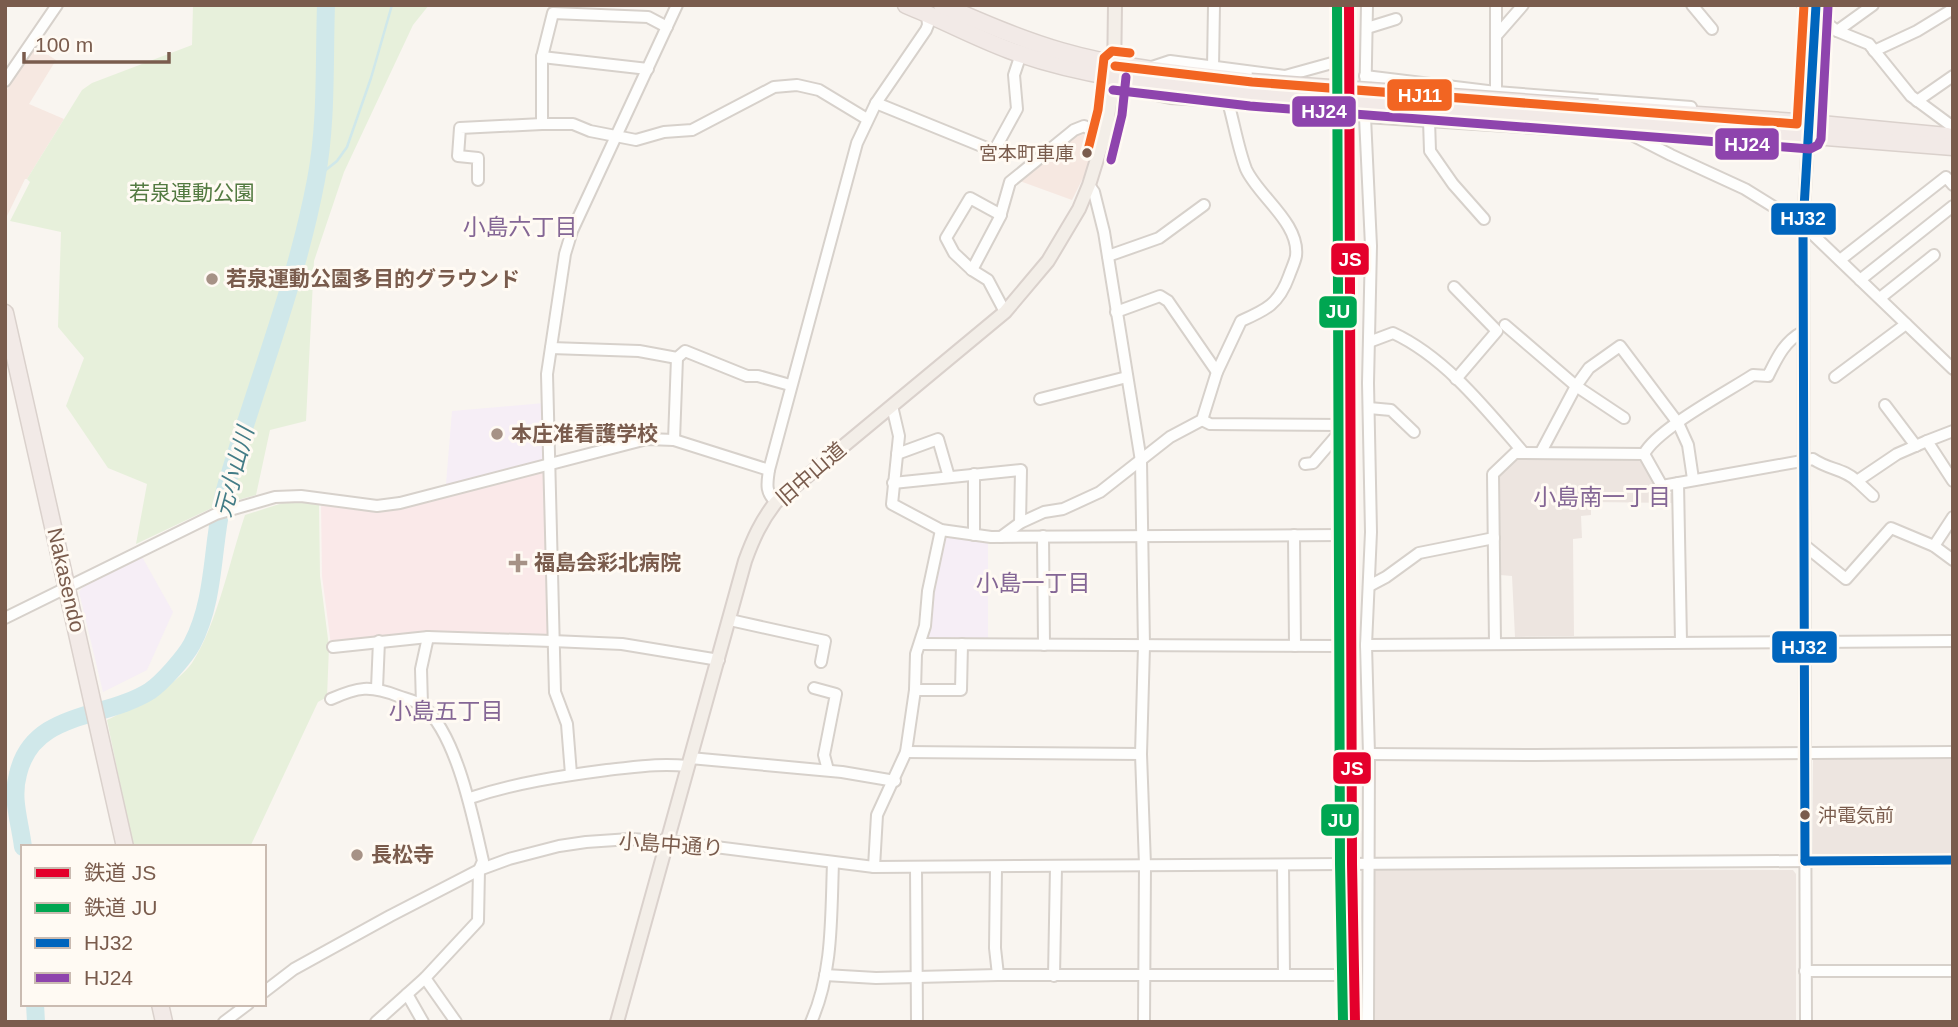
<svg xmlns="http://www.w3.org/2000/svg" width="1958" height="1027" viewBox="0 0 1958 1027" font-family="Arial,'Noto Sans JP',sans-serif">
	<rect width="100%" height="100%" fill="#f9f5f0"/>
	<g fill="#f6e8e1">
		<polygon points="36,47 56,60 29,104 64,119 27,179 25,179 5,220 5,92"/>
		<polygon points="1080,131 1097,136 1084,176 1072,200 1017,180"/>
	</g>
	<g fill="#ede5e0">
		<polygon points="1516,456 1639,457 1644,461 1662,494 1671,493 1675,499 1675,503 1591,502 1591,515 1581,516 1582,538 1573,539 1574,636 1515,637 1512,576 1500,575 1497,475"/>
		<polygon points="1953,756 1953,855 1813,855 1813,757"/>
		<polygon points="1373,868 1793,870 1796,874 1796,1022 1375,1022"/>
	</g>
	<g fill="#f6eef6">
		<polygon points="544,403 544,456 541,462 447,486 446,484 452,411"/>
		<polygon points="942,533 988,541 988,641 927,641 924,638"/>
		<polygon points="141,555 173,612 147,670 103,692 79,592 83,587"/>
	</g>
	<polygon fill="#fae9e9" points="545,468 549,635 547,638 331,645 322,576 321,503 368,511 380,510"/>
	<g fill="#e7f0db">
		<polygon points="193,5 429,5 413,25 344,172 314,261 306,421 270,430 256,495 216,506 136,544 147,484 108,468 66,406 84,358 58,327 61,232 10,221 30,182 27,179 82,90 92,83 192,45"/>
		<path d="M289,501L319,502L320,576L329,647L327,697L318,702L250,847H133L107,720C132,708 176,686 192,663C217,625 230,559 245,515Z"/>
	</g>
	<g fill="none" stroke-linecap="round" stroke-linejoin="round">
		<polyline stroke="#d0e8ea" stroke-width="2.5" points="317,177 337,161 347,147 371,78 392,5"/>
		<g stroke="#d0e8ea" stroke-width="18">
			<path d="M23,847C20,822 11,799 18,774C33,710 104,720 150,691C162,683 185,657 192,644C217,596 211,541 225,490C255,386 296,286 316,180C327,123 324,62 326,5"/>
			<polyline points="35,1004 36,1022"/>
		</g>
		<g stroke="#d7d1cb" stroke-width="14">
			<g id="minor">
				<polyline points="1340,5 1339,114 1343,288 1340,863 1344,1022"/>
				<polyline points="1367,5 1365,117 1371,246 1368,383 1371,532 1366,645 1369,754 1368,1022"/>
				<polyline points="1496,5 1496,97"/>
				<polyline points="1692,5 1712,29"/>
				<polyline points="1803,5 1837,31 1869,44 1911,96 1953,127"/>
				<polyline points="667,27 648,17 553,13 542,57 542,124 573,124 590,131 636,140 664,132 692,130 774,87 797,85 819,90 867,119"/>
				<polyline points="1367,28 1396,19"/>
				<polyline points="1837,31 1873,5"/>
				<polyline points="1496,36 1523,5"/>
				<polyline points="1874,51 1917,31 1953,9"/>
				<polyline points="542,57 648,69"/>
				<polyline points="1152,67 1170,61 1285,76 1332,63 1340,64"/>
				<polyline points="1213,68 1214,5"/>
				<polyline points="1365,76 1496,92 1691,107"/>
				<polyline points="5,81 57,5"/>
				<polyline points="1144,83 1142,92 1170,98 1272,104 1339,114"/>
				<polyline points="1917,101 1953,76"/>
				<polyline points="876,103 994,151 1017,109 1014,75 1021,54"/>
				<polyline points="1365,117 1630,134 1671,155 1745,189 1803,225 1953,369"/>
				<polyline points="1429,120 1430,151 1453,184 1484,219"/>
				<polyline points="478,180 478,158 458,156 460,128 542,124"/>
				<polyline points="1089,185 1094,192 1104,232 1141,461 1144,646 1141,754 1145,865 1144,1022"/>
				<polyline points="1108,256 1159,238 1204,205"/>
				<polyline points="1840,260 1946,177 1953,185"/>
				<polyline points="972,270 954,253 946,238 970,198 1001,215"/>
				<polyline points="1860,280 1953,206"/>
				<polyline points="1454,287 1497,331 1456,379"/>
				<polyline points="1880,298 1934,255"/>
				<polyline points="1005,312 988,280 972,270 1000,217 1010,182 1074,130 1084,126 1104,137"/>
				<polyline points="1116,312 1160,296 1168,301 1217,372"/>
				<polyline points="1505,325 1576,386 1624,418"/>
				<path d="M1369,342L1393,333C1445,357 1486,409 1523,452"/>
				<polyline points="551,348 639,351 677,358 685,351 747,376 758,376 790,385"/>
				<polyline points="1835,377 1906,324"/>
				<polyline points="1040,399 1127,377"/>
				<polyline points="1885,405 1916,446"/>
				<polyline points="892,406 899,436 892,504 941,530 991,537 1342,535"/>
				<polyline points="1369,408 1391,410 1414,432"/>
				<polyline points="1202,420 1210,424 1343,425"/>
				<polyline points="1953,431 1927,441 1953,481"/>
				<polyline points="674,440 677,358"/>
				<polyline points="1541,452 1576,386 1589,368 1620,346 1678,423 1688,445 1693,479"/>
				<polyline points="897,454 938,439 949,477"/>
				<path d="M1644,454C1657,429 1727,392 1753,375L1768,376C1777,358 1784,342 1802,332"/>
				<polyline points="1305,464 1313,463 1338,434 1343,433"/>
				<polyline points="974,474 974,535"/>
				<polyline points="1857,481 1873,496"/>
				<polyline points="893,483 1021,470 1020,523"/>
				<polyline points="1678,483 1681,641"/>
				<path d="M776,502C765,492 767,484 769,470L857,143L876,103L926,30L928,25L927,13"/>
				<polyline points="1294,535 1295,646"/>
				<polyline points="1043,536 1044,645"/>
				<path d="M1001,537L1020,523L1044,512L1063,509L1100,492L1170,437L1202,420L1217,372L1241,321C1266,310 1279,304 1289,276C1291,270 1295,262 1296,256C1300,223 1258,196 1246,169C1238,148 1234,123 1228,102"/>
				<polyline points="1804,545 1846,579 1891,528 1934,546 1953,560"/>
				<polyline points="1934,546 1953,517"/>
				<polyline points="1369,586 1386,577 1419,553 1494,538"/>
				<polyline points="5,618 216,514 275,497 301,496 377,506 400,503 647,439 674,440 769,470"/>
				<polyline points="730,620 825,641 821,662"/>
				<path d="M1495,643L1493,474L1515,453L1644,454L1662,486L1813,459C1829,470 1843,468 1857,481L1897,454L1927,441"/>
				<polyline points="921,644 1341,646"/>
				<polyline points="1366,645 1953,641"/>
				<polyline points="333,647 428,637 552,641 622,644 719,660"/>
				<polyline points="377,688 379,641"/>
				<polyline points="814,688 836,694 824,755 828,770"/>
				<polyline points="915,690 961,690 962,644"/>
				<path d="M331,699C358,687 370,685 398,696C406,699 417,701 423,706C457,735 473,818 483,861L479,870L478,921L425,978L376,1022"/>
				<polyline points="422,705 421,669 428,637"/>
				<polyline points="906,752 1141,754"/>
				<polyline points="1369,754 1534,755 1953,752"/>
				<polyline points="690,758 842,772 895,781"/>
				<polyline points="571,774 567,724 555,692 547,374 565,254 572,231 677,5"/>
				<path d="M470,798C515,783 561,776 607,770C637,767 658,763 688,766"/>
				<polyline points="1283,865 1284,975"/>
				<polyline points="874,867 877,815 906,752 915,690 916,654 925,626 928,591 941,530"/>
				<polyline points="916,867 917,1022"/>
				<polyline points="996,868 995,948 998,975"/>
				<polyline points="1805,971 1953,971"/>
				<polyline points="825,975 876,978 998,975 1344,975"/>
				<polyline points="1054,976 1056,867"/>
				<polyline points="425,978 456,1022"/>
				<polyline points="264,992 294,969 390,916 479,870 509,859 559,846 586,842 630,839 668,841 874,867 1953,860"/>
				<polyline points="407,994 423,1022"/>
				<polyline points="224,1022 248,1004"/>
				<path d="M811,1022C833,974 831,915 833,863"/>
				<polyline points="1806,1022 1803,225 1816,5"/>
			</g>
		</g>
		<g stroke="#dad1cc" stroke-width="16">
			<path id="major" d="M617,1022L745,561C753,539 761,521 776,502L1005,312L1048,261L1079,209L1089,185L1106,130L1114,78L1115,5"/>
		</g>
		<g stroke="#dad1cc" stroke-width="19">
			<g id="highway">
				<path d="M906,5C941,19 974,37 1009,50C1087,79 1169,85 1251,94"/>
				<path d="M942,5C981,22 1020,39 1061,51C1123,69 1188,74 1251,82"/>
				<polyline points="1598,108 1810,123 1947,136"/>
				<polyline points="1597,119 1953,147"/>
				<polyline points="5,313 125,847"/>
				<polyline points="160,1004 164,1022"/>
			</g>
		</g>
		<use href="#minor" stroke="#fefefd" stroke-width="10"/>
		<use href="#major" stroke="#f3eee8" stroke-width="12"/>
		<use href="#highway" stroke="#f2eae7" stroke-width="16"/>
		<g stroke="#dad1cc" stroke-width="19" stroke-linecap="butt">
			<g id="highway-bridge">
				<polyline points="1251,82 1598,108"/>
				<polyline points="1251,94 1597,119"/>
			</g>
		</g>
		<use href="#highway-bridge" stroke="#f2eae7" stroke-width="16"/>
		<g stroke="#fffaf3" stroke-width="14">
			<g id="bus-1">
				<polyline points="1805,861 1803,225 1816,5"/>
				<polyline points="1805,861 1953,860"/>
			</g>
		</g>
		<g stroke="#fffaf3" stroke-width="14">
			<g id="bus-2">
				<polyline points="1113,90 1250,106 1810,149 1818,145 1821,139 1828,6"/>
				<polyline points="1111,160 1122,115 1126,77"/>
			</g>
		</g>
		<g stroke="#fffaf3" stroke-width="14">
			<g id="bus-3">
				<polyline points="1115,66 1252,82 1797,124 1804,5"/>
				<polyline points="1087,154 1098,110 1104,58 1112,51 1130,53"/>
			</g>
		</g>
		<use href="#bus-1" stroke="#0065bd" stroke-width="9"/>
		<use href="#bus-2" stroke="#8e44ad" stroke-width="9"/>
		<use href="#bus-3" stroke="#f26522" stroke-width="9"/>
		<g stroke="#fffaf3" stroke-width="16">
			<polyline id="rail-1" points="1349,5 1352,864 1355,1022"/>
		</g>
		<g stroke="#fffaf3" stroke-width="16">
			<polyline id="rail-2" points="1337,5 1340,864 1343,1022"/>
		</g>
		<use href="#rail-1" stroke="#e4002b" stroke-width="10"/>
		<use href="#rail-2" stroke="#00a651" stroke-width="10"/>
	</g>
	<g fill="#7a5c4d" stroke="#fffaf3" stroke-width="2.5">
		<circle cx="1087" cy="153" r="6"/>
		<circle cx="1805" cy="815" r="6"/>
	</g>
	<g fill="#a69286" stroke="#fffaf3" stroke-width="2.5">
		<circle cx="212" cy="279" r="7"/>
		<circle cx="497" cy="434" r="7"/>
		<path d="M514.5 552.5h7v7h7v7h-7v7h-7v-7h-7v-7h7z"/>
		<circle cx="357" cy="855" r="7"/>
	</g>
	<g text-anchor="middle" stroke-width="6" stroke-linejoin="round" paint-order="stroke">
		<g font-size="19" fill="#7a5c4d" stroke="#fffaf3" text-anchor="end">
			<text x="1074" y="160">宮本町車庫</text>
			<text x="1818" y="822" text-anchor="start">沖電気前</text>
		</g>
		<g font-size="21" fill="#537a41" stroke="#fffaf3">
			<text x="192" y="200">若泉運動公園</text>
		</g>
		<g font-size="21" font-weight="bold" fill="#7a5c4d" stroke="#fffaf3" text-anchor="start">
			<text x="226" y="286">若泉運動公園多目的グラウンド</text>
			<text x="511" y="441">本庄准看護学校</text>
			<text x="534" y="570">福島会彩北病院</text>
			<text x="371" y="862">長松寺</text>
		</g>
		<g font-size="21" fill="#7a5c4d" stroke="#fffaf3">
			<text transform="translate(811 474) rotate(-41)" y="7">旧中山道</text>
			<text transform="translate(66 580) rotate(77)" y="7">Nakasendo</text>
			<text transform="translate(671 845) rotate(4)" y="7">小島中通り</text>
		</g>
		<g font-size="23" fill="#846695" stroke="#fffaf3">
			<text x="520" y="235">小島六丁目</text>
			<text x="1602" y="505">小島南一丁目</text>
			<text x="1033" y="591">小島一丁目</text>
			<text x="446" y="719">小島五丁目</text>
		</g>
		<g font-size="23" font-style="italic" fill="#437c86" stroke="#fffaf3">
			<text transform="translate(234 472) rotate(-75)" y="8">元小山川</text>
		</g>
	</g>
	<g stroke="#fffaf3" stroke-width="2.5">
		<rect x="1386" y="78" width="67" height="34" rx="7" fill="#f26522"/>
		<rect x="1291" y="95" width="66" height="33" rx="7" fill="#8e44ad"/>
		<rect x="1714" y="127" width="66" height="34" rx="7" fill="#8e44ad"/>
		<rect x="1770" y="202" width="67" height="34" rx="7" fill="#0065bd"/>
		<rect x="1330" y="242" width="40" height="34" rx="7" fill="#e4002b"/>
		<rect x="1318" y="295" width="40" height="34" rx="7" fill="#00a651"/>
		<rect x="1771" y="630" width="67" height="34" rx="7" fill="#0065bd"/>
		<rect x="1332" y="751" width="40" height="34" rx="7" fill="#e4002b"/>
		<rect x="1320" y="803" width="40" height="34" rx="7" fill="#00a651"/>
	</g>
	<g font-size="19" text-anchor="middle" font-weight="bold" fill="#fff">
		<text x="1420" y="102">HJ11</text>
		<text x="1324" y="118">HJ24</text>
		<text x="1747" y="151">HJ24</text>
		<text x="1803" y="225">HJ32</text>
		<text x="1350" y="266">JS</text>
		<text x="1338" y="318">JU</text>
		<text x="1804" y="654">HJ32</text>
		<text x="1352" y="775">JS</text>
		<text x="1340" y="827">JU</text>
	</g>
	<rect width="1958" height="1027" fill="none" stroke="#7a5c4d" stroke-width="14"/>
	<rect x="21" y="845" width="245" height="161" fill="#fffaf3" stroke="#cabbb1" stroke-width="2"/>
	<rect x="35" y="868" width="35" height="10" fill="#e4002b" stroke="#cabbb1" stroke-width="2"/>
	<text x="84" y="880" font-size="21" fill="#7a5c4d">鉄道 JS</text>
	<rect x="35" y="903" width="35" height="10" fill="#00a651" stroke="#cabbb1" stroke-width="2"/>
	<text x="84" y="915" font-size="21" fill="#7a5c4d">鉄道 JU</text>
	<rect x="35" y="938" width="35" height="10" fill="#0065bd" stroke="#cabbb1" stroke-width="2"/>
	<text x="84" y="950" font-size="21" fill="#7a5c4d">HJ32</text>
	<rect x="35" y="973" width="35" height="10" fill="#8e44ad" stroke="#cabbb1" stroke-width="2"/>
	<text x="84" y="985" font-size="21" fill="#7a5c4d">HJ24</text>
	<path d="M24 52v10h145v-10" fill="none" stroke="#7a5c4d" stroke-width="3.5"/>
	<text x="35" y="52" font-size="21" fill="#7a5c4d" stroke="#fffaf3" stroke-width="5" paint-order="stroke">100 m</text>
</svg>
